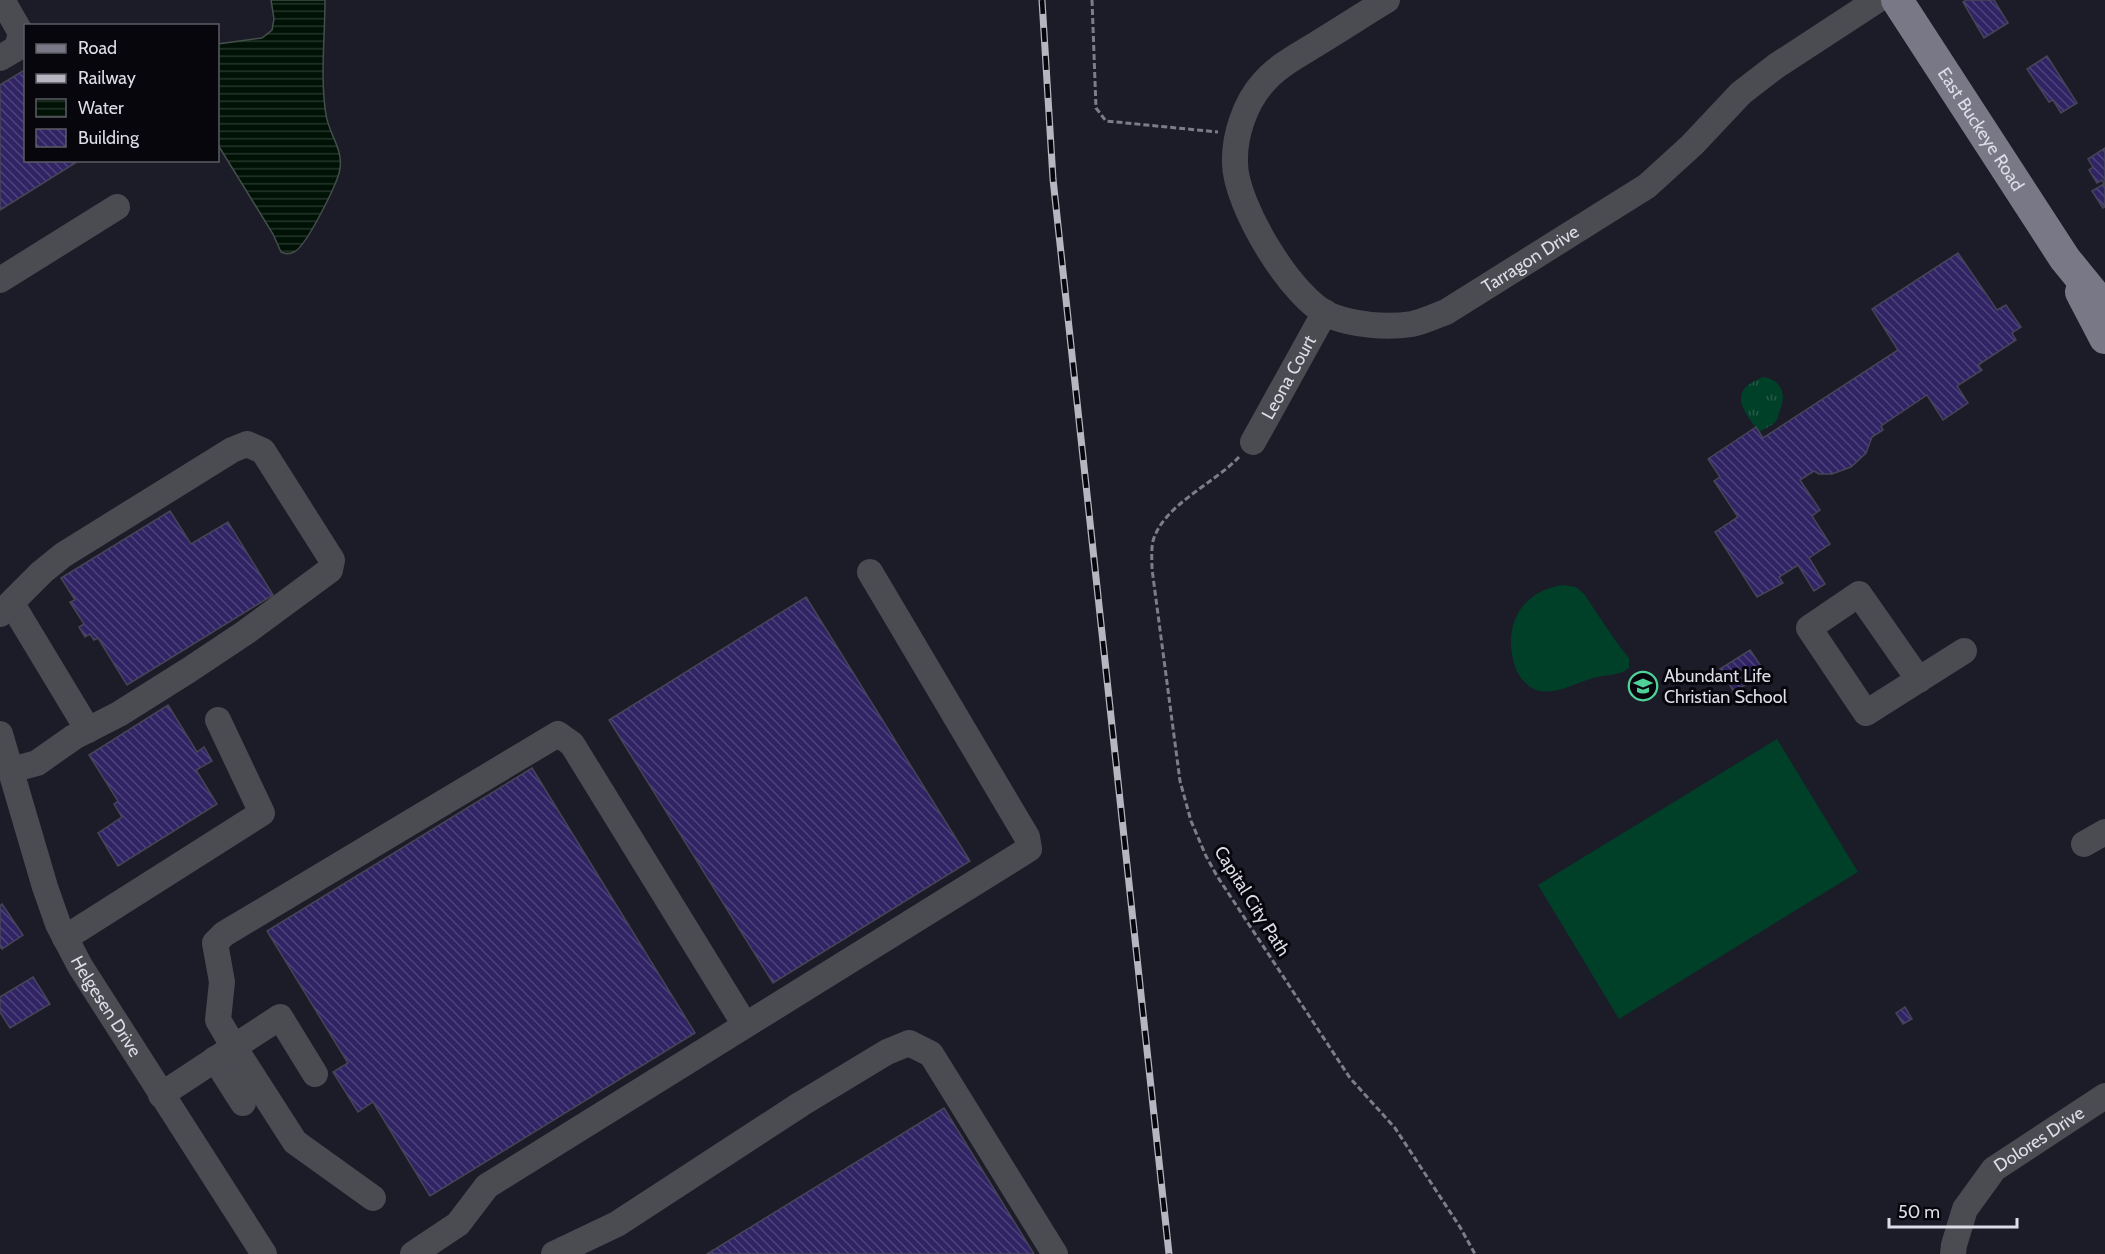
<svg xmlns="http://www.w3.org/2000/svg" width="2105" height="1254" viewBox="0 0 2105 1254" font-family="Cabin,sans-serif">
	<defs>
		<pattern id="grass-tufts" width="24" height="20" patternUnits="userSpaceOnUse" patternTransform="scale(1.5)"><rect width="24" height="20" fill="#003f28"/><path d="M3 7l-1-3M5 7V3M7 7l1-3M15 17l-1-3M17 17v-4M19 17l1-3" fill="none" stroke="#255a47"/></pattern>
		<pattern id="water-rules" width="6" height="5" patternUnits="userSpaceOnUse" patternTransform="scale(1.5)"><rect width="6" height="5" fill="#001206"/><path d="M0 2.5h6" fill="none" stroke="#25342a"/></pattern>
		<pattern id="building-back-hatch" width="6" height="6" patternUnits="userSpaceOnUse" patternTransform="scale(1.5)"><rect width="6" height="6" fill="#312465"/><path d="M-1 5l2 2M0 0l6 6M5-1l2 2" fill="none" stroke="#4e437b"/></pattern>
	</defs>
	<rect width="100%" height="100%" fill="#1c1b28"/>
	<path fill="url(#grass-tufts)" d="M1763,377C1783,380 1787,396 1779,413C1778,416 1778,419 1776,421C1772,426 1764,429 1759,432C1742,409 1727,391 1763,377Z"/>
	<g fill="#003f28">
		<path d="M1563,585L1576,587L1584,594L1615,640L1629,658V668C1619,677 1603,674 1590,679C1574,684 1553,696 1536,690C1527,687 1518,676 1515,667C1502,627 1520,591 1563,585Z"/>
		<polygon points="1777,739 1858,872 1619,1019 1538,885"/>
	</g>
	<path fill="url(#water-rules)" stroke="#424f4a" stroke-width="1.5" d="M271,0H325C325,38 320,78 326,115C329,134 343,149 340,168C339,181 306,247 294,252C290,254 285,254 281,252L273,234L218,145V44L262,38L272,30L274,19Z"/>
	<g fill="url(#building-back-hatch)" stroke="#464555" stroke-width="1.5">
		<polygon points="1966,0 1994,0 2008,23 1984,38 1963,2"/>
		<polygon points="2047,56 2077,103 2061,113 2053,100 2049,102 2027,69"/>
		<polygon points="26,69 26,160 80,160 0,210 0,85"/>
		<polygon points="2105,148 2105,207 2103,208 2092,191 2104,184 2102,180 2097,183 2089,170 2093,167 2088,159"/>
		<polygon points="1958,253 1997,310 2006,305 2021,327 2012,333 2016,340 1978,365 1982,370 1957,386 1968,403 1943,420 1927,395 1881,426 1883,430 1872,437 1866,453 1851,467 1832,474 1819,474 1814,471 1800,480 1820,510 1812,516 1830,544 1809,558 1825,584 1814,591 1798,565 1779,577 1783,583 1757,597 1715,532 1738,517 1714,481 1720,477 1708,459 1756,427 1763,438 1898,350 1872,309"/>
		<polygon points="170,511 191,544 228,522 273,595 127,685 98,638 94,640 90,634 85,637 79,627 84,624 70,602 75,600 61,578"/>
		<polygon points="806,597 970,861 773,983 609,720"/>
		<polygon points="1750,650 1765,672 1734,692 1720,669"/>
		<polygon points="168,705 197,752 204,747 212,761 196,770 217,804 118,866 98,833 122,817 114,804 118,801 89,755"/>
		<polygon points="532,768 695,1033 430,1196 373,1102 358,1112 333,1072 348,1063 267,931"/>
		<polygon points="2,904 23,935 2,949 0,947 0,906"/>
		<polygon points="33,977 50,1004 10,1028 0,1012 0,997"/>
		<polygon points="1905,1007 1912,1019 1903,1024 1896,1013"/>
		<polygon points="944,1108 1034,1254 707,1254"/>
	</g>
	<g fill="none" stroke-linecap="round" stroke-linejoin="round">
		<g stroke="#7d7d88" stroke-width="3" stroke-dasharray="6 3" stroke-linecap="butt">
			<polyline points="1092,0 1096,108 1106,121 1218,132"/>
			<path d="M1239,457C1215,483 1163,505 1153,541C1151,550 1152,560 1152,569L1180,781L1191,821L1206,856L1217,876L1350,1078L1395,1128L1460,1227L1475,1254"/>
		</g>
		<g stroke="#4b4b52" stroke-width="26">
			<path id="s1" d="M1387,0C1364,14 1341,29 1318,43C1299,55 1277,66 1263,83C1245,103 1234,136 1235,163C1235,204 1292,300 1331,316C1355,325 1386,328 1412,324C1423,322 1435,316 1446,312L1647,186L1692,145L1741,93L1776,66L1877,0"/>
			<polyline points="0,58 17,48 21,33 2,0"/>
			<polyline points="0,280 117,207"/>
			<path id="s2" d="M1253,442L1325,312"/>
			<polyline points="12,604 88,730"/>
			<polyline points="0,614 42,572 63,555 232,450 247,444 263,451 332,560 330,570 246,632 189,670 119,714 74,737 37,763 11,770"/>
			<polyline points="1919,680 1859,594 1809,628 1866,713 1964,651"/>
			<path id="s3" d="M0,734L45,887L58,924L80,966L264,1254"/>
			<polyline points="2084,844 2105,832"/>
			<polyline points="65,938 262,813 218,720"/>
			<polyline points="215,1059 243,1103"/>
			<polyline points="315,1074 280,1017 234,1047 218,1020 222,982 215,943 224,934 558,734 572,744 745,1025"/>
			<polyline points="161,1095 234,1047 295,1142 373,1198"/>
			<polyline points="413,1254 458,1224 487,1186 1029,849 1027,837 870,572"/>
			<polyline points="554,1254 617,1224 801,1104 887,1052 909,1043 931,1054 1055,1254"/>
			<path id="s4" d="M1953,1254L1954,1245L1965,1209L1994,1169L2105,1096"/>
		</g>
		<g stroke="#797887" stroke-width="32">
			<path id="s5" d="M1897,0L2065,259L2105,308"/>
			<polyline points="2081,292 2105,338"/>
		</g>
		<g stroke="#b6b5c0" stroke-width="7">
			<polyline id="rail" points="1042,0 1053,179 1169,1254"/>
		</g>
		<use href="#rail" stroke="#07060c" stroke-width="4.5" stroke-dasharray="14" stroke-linecap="butt"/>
	</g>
	<defs>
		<g id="school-ring" transform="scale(1.5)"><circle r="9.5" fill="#07060c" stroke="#4fd399" stroke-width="1.5"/><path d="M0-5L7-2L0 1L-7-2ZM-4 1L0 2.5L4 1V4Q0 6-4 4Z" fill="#4fd399"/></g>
	</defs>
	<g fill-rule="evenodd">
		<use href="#school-ring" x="1643" y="686"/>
	</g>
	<g text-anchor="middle" stroke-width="6" stroke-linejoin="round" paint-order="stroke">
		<g font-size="18" fill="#dddde7" stroke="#07060c">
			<text dy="6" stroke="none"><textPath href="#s5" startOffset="154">East Buckeye Road</textPath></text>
			<text dy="6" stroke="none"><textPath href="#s1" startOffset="640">Tarragon Drive</textPath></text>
			<text dy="6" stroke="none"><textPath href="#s2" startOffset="74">Leona Court</textPath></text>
			<text transform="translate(1252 901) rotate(58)" y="6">Capital City Path</text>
			<text dy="6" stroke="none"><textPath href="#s3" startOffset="294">Helgesen Drive</textPath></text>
			<text dy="6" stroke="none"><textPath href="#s4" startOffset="150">Dolores Drive</textPath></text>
		</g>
		<g font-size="18" fill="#dddde7" stroke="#07060c" text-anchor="start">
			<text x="1664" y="682">Abundant Life<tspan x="1664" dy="21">Christian School</tspan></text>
		</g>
	</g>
	<rect x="24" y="24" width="195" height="138" fill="#07060c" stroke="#5d5c64" stroke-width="1.5"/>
	<rect x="36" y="44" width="30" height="9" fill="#797887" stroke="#5d5c64" stroke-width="1.5"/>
	<text x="78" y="54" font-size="18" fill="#dddde7">Road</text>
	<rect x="36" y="74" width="30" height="9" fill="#b6b5c0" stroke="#5d5c64" stroke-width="1.5"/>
	<text x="78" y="84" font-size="18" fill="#dddde7">Railway</text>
	<rect x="36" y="99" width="30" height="18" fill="url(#water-rules)" stroke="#5d5c64" stroke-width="1.5"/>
	<text x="78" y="114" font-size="18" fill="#dddde7">Water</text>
	<rect x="36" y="129" width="30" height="18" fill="url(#building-back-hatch)" stroke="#5d5c64" stroke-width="1.5"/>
	<text x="78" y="144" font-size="18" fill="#dddde7">Building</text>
	<path d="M1889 1218v9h128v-9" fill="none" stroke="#dddde7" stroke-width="3"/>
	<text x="1898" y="1218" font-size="18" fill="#dddde7" stroke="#07060c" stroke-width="4.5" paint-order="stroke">50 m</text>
</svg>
